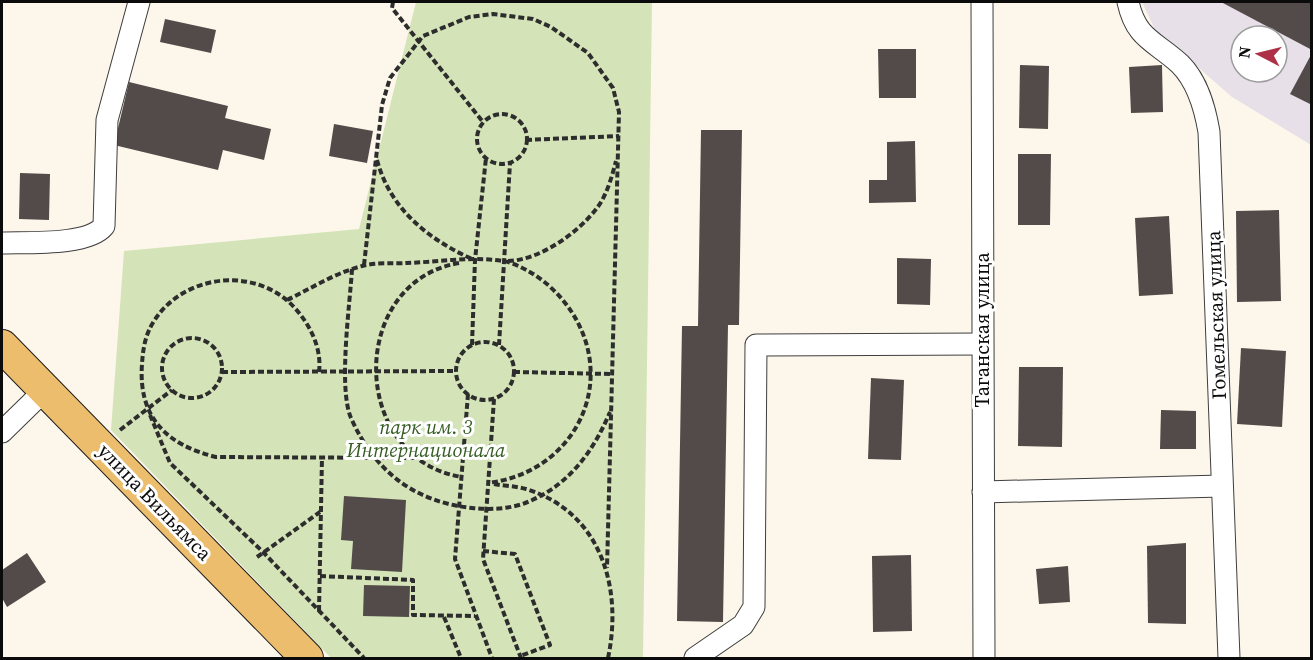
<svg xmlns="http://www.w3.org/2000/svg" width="1313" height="660" viewBox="0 0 1313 660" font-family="'Source Serif 4',serif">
	<rect width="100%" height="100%" fill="#fdf7eb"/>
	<path fill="#e7e0e9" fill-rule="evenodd" d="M1142,2H1311V145L1232,97L1155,30ZM1241,36H1277V72H1241Z"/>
	<polygon fill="#d4e4b8" points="416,2 652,2 643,658 331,658 111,430 124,251 359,229"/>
	<g fill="#534b49">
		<polygon points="1221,2 1312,2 1312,50"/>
		<polygon points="165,19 216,30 211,53 160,42"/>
		<polygon points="878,49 916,49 916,98 879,98"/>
		<polygon points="1312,53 1312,105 1290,94"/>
		<polygon points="1020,65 1049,66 1048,129 1019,128"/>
		<polygon points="1162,65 1163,112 1131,113 1129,67"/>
		<polygon points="129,82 228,106 225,118 271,129 264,160 223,150 218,170 114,145"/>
		<polygon points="334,124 373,131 367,163 329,156"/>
		<polygon points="701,130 742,130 739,325 728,325 723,622 677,621 682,326 698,326"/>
		<polygon points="915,141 916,202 869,203 869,180 887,180 887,142"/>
		<polygon points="1018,154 1051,154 1050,225 1018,225"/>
		<polygon points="20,173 50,174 49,220 19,219"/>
		<polygon points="1279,210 1281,301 1237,302 1236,211"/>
		<polygon points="1169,216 1173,294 1139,296 1135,218"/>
		<polygon points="897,258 931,259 930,305 897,304"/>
		<polygon points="1241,348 1286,351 1282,427 1237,424"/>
		<polygon points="1019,367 1063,367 1062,447 1018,446"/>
		<polygon points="871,378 904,380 901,460 868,459"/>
		<polygon points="1161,410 1196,411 1196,449 1160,449"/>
		<polygon points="344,496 406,500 402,572 351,569 353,541 341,540"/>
		<polygon points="1186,543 1186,624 1148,623 1147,546"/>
		<polygon points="27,553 46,582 7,607 2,598 2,570"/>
		<polygon points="911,555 912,631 873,632 872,556"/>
		<polygon points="1068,566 1070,602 1039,604 1036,569"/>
		<polygon points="364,585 410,586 409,617 363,616"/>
	</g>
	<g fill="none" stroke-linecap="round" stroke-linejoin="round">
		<g stroke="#3e3e3e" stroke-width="23">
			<g id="minor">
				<polyline points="982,2 984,658"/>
				<path d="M1128,2C1136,39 1155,41 1180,64C1198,82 1205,108 1209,132L1229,658"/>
				<path d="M2,243C26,242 88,246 104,226L107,120L139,2"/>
				<polyline points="2,432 46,389"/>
				<polyline points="983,492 1222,486"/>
				<polyline points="695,658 743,625 754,607 756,345 982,344"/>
			</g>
		</g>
		<g stroke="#1c1c1c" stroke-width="34">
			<polyline id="primary" points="2,346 307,658"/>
		</g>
		<g stroke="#2d2d2d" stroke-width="4" stroke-dasharray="6 3" stroke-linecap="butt">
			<polyline points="393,2 392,8 483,122"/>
			<circle cx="502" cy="139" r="25"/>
			<polyline points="526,140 619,136"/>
			<path d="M377,160C390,209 428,239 472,259"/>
			<path d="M508,261C540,260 578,233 597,208C607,195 612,176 616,161"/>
			<path d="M459,263C347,282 349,459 462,477"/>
			<polyline points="364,265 382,105 390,78 423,36 469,17 493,14 533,19 551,27 588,53 613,88 619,112 607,568"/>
			<path d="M352,269C350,304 338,388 351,418C375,472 415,502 472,508C491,510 513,509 530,501C570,484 594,450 610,412"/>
			<path d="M287,300C312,288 335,273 362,266C375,262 393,264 407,263C438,262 472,256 503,261C511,262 521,267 528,271C545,280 561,296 571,311C620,385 572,474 487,483"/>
			<circle cx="192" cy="368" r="30"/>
			<circle cx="485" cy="371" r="29"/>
			<polyline points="472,345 475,260 486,158"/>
			<polyline points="499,345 510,163"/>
			<polyline points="222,372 456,371"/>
			<path d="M319,372C322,348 310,324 293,306C254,266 184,274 154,321C145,335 143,349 142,364C138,418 167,445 216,457L415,458"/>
			<polyline points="514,372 612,374"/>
			<polyline points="468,394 455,559 492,658"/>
			<polyline points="494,399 483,559 521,658"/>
			<polyline points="150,415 170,463 263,552 364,658"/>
			<polyline points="120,430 172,390"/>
			<path d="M494,484C504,486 516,486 526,489C601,512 623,588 608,658"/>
			<polyline points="483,551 515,554 550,645 520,656"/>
			<polyline points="257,557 320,512"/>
			<polyline points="320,576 413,580 413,615 475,616"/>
			<polyline points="319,611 322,457"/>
			<polyline points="444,617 461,658"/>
		</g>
		<use href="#minor" stroke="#fff" stroke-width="21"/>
		<use href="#primary" stroke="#ecbd6c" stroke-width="32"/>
	</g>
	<g text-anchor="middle" stroke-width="6" stroke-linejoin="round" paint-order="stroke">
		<g font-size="20" fill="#0b0b0b" stroke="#fff">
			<text transform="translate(1216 315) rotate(-92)" y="7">Гомельская улица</text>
			<text transform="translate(982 330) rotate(-90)" y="7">Таганская улица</text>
			<text transform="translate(155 502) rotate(46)" y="7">улица Вильямса</text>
		</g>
		<g font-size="20" font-style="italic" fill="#355c22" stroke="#fff">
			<text x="426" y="434">парк им. 3<tspan x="426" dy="23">Интернационала</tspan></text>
		</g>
	</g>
	<rect width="1313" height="660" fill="none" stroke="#0b0b0b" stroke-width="6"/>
	<g transform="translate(1259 54) rotate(277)"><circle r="28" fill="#ffffff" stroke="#9d9d9d" stroke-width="1.5"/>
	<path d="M0-4.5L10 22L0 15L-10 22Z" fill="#ae3046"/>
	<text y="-9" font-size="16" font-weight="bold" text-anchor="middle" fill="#0b0b0b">N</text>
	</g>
</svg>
